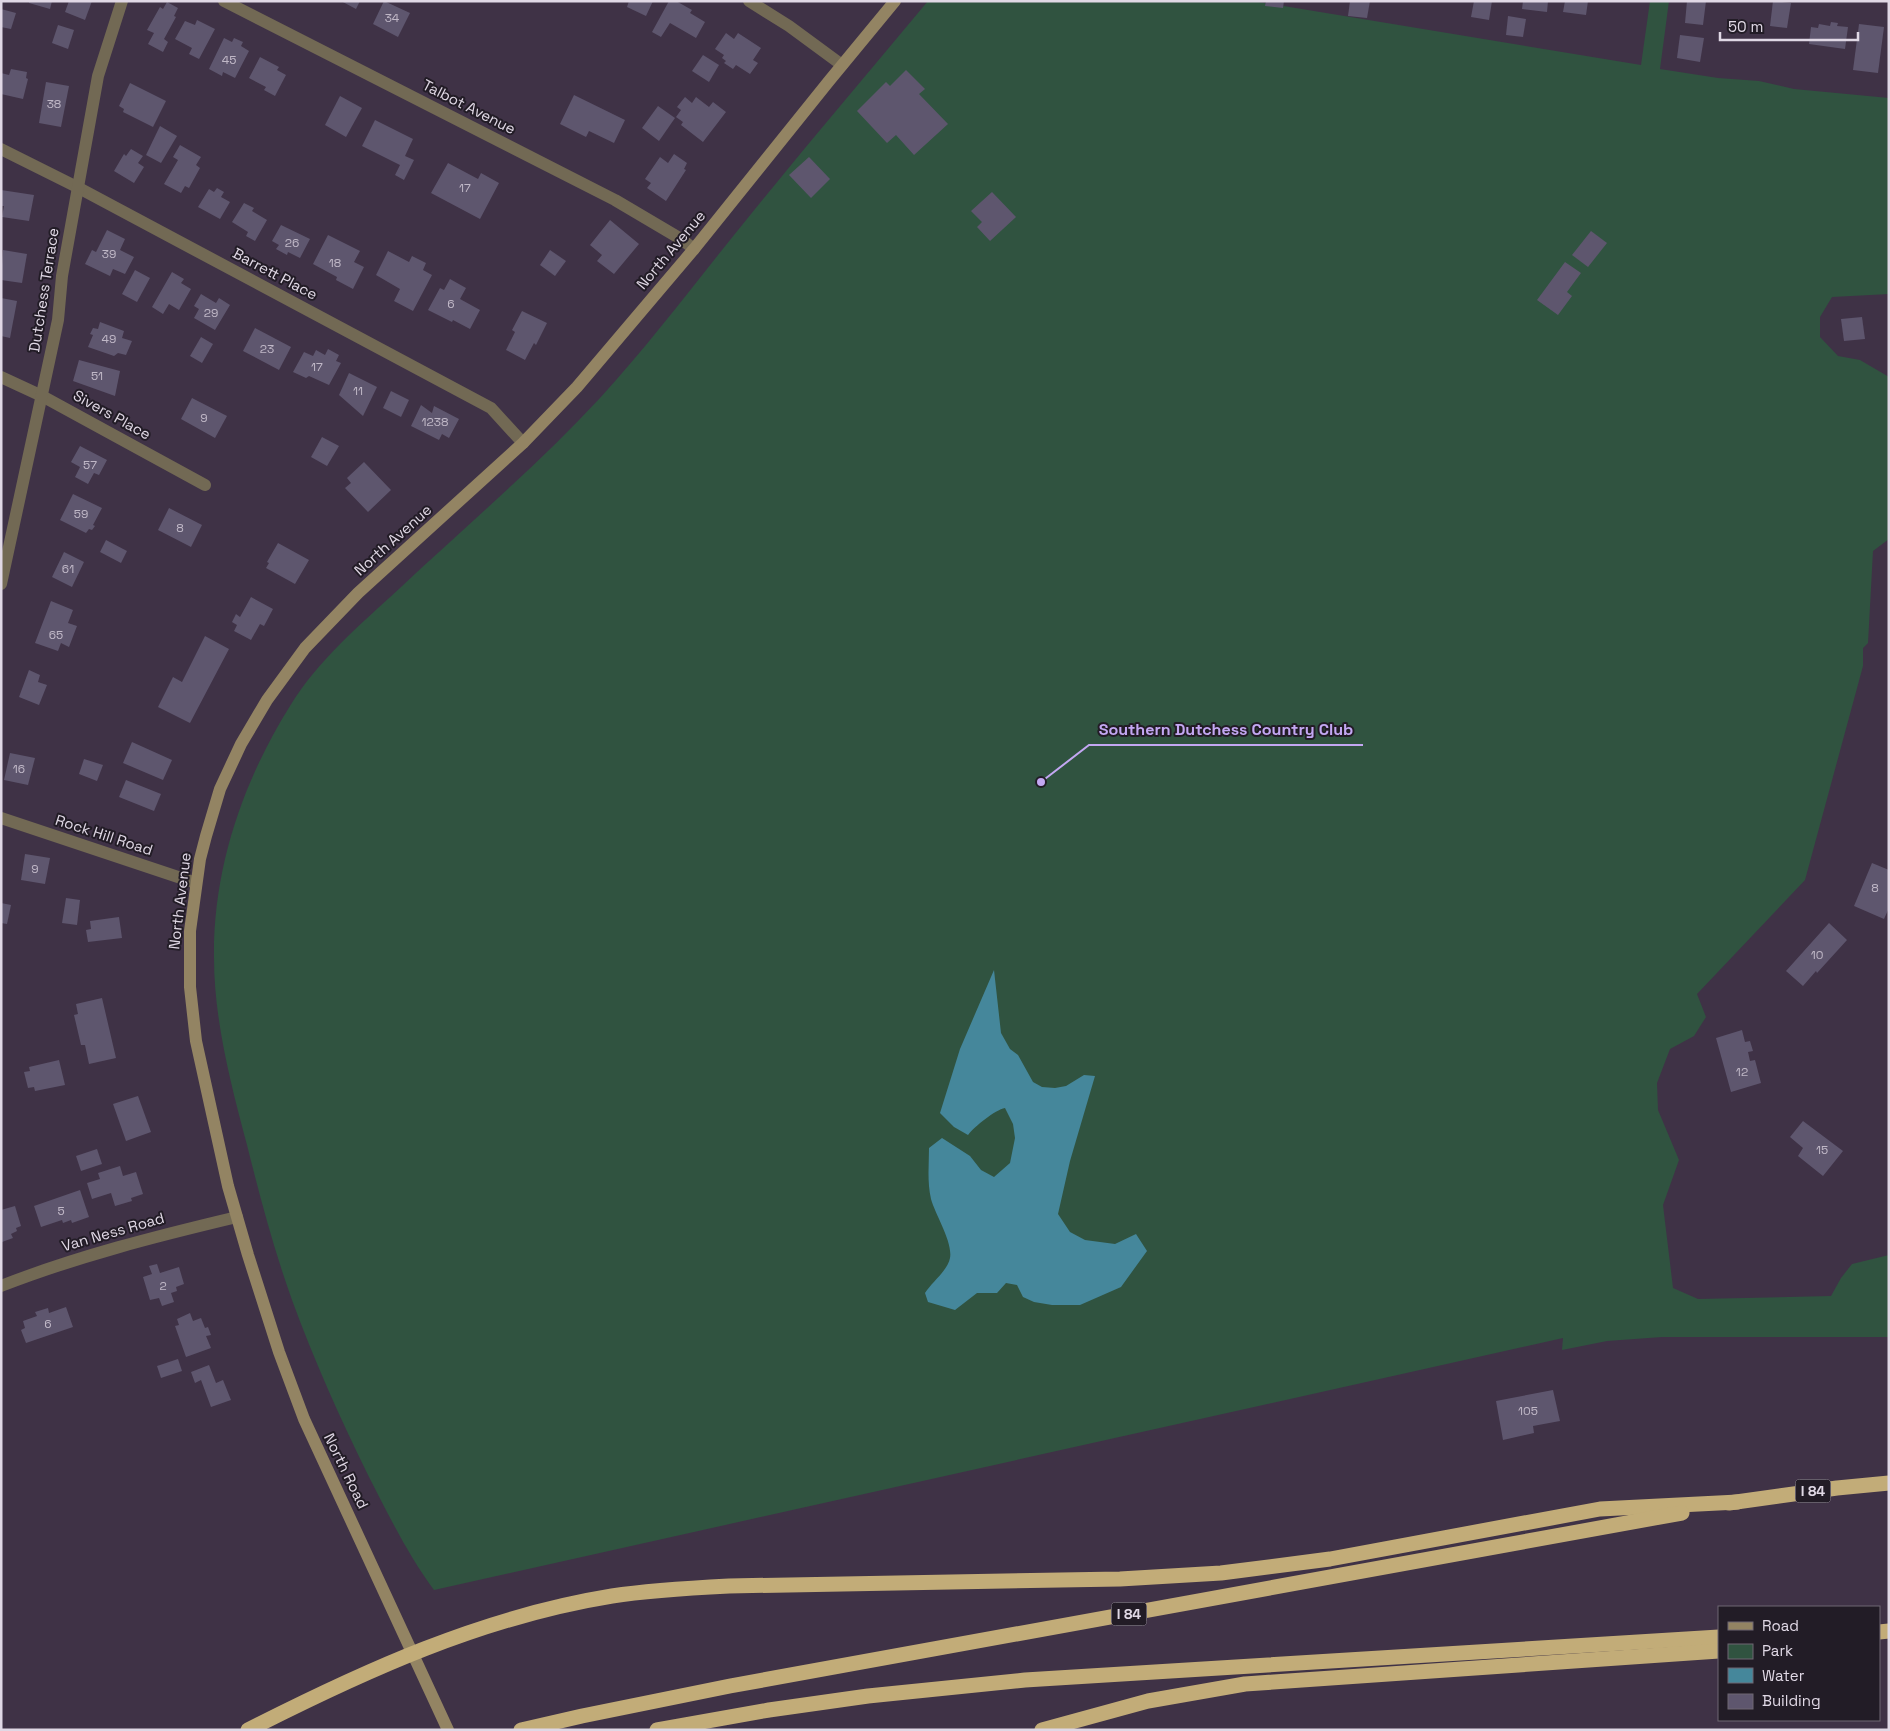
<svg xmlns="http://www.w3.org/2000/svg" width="1890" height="1731" viewBox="0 0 1890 1731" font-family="'Space Grotesk',sans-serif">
	<rect width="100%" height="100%" fill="#3f3246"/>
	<path fill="#305340" d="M928,1H1253L1641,65L1650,1H1669L1660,69L1718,78L1759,81L1794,89L1889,98V294L1832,297L1820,317V337L1838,356L1860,360L1889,377V539L1873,551L1868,643L1863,648V666L1805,880L1697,994L1706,1017L1694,1036L1670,1049L1657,1083L1658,1110L1679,1160L1663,1205L1673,1288L1698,1299L1831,1296L1841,1278L1852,1264L1889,1255V1337H1662L1607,1341L1562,1350L1563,1338L434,1590C408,1555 388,1514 368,1475C340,1418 314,1360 292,1300C274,1250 260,1197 247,1145C231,1085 214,1020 214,958C213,868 243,781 290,706C318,660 361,624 400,588C467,525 538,465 600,398C654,339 701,275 751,214C809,142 869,72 928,1Z"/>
	<path fill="#45879b" d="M994,970L1001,1033L1010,1049L1018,1055L1033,1082L1042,1087L1055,1088L1066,1086L1084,1075L1095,1076L1070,1161L1058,1214L1070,1232L1085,1240L1115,1244L1136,1234L1147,1251L1121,1287L1080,1305H1052L1034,1302L1023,1297L1017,1285L1006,1283L997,1293H977L955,1310L928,1302L925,1293C932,1282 948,1270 950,1258C953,1242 935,1214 931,1199C927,1181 929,1165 929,1148L942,1138L970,1156L981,1170L994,1177L1010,1163L1015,1138L1013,1124L1005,1108C995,1110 975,1126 968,1135L954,1127L940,1113L960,1049Z"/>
	<g fill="#5e566e">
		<polygon points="29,1 52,1 50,9 29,3"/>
		<polygon points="69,1 92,1 85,20 65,12"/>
		<polygon points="341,1 360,1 356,9"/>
		<polygon points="384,1 410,13 398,37 373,24"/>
		<polygon points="629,1 653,1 646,16 627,7"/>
		<polygon points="669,1 676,1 692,10 690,13 705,22 696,38 670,23 661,37 652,32"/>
		<polygon points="1266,1 1284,1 1283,8 1265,6"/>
		<polygon points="1350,1 1370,1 1367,18 1348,16"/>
		<polygon points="1474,1 1492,1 1489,20 1471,17"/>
		<polygon points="1523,1 1548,1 1547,12 1522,9"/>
		<polygon points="1565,1 1588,1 1586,15 1563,12"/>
		<polygon points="1687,1 1706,1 1703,25 1685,23"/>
		<polygon points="1773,1 1791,3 1787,28 1770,26"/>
		<polygon points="167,2 178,8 174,16 176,17 164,39 168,42 163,52 148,44 154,33 147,30 160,7 163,9"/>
		<polygon points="1,9 16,13 11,29 1,27"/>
		<polygon points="1508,16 1526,19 1523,37 1506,35"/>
		<polygon points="197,20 215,29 199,59 189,54 192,48 175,39 185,21 195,25"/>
		<polygon points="1831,22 1838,23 1837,26 1848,27 1845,49 1809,44 1811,27 1818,28 1819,24 1830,26"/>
		<polygon points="1859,24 1884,27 1878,73 1853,70"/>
		<polygon points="58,25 74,30 68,49 52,43"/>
		<polygon points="726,33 734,39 738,33 761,48 753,60 758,63 750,74 736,65 733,69 724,63 726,61 722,58 724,55 715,49"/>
		<polygon points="1680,35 1704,38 1700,62 1677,58"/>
		<polygon points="224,38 232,42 234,38 243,42 241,46 249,51 235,78 223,72 222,76 209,69"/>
		<polygon points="703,55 719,65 709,82 692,71"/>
		<polygon points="260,57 279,67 277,70 286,75 275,96 264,90 266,87 249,78"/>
		<polygon points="11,69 27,72 26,78 28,79 23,99 1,94 1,73 9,75"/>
		<polygon points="906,70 925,89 919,94 948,124 914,155 896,135 887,143 857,111 886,82 890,86"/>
		<polygon points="46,82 69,86 61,127 39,123"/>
		<polygon points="130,83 166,101 153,127 123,112 124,109 119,106"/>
		<polygon points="574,95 625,120 614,143 589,131 586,137 560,124"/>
		<polygon points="340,96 362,108 346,137 325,125"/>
		<polygon points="685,97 692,103 696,97 709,107 713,102 726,112 703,142 681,125 683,122 676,117 681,110 677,107"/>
		<polygon points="658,106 675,118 659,141 642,128"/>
		<polygon points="375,120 413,139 405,156 414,160 404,180 395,175 400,165 362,146"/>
		<polygon points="160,126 177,136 161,163 146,155"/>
		<polygon points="180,145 201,157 196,165 200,168 189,188 185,186 181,193 164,184 178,160 173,157"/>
		<polygon points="131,149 143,156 138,163 144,167 134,183 114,171 124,154 126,156"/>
		<polygon points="674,154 687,163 684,169 686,170 666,201 647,188 651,183 645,179 660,157 668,163"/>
		<polygon points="809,157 830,179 811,198 789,175"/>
		<polygon points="448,163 478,179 481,173 499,183 480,219 431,193"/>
		<polygon points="217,188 224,192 221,197 230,202 220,219 198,207 209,189 214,192"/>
		<polygon points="1,190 34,195 29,221 2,217 4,206 1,206"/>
		<polygon points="992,192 1016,217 990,241 977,227 982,222 971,211"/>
		<polygon points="244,203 254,208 252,211 267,220 255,241 246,236 248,232 232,222"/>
		<polygon points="610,220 639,244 614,274 597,261 602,255 590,245"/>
		<polygon points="281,225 310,239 300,258 288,252 287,255 276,249 279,245 272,241"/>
		<polygon points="107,230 125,239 120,250 134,257 125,274 113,269 110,276 85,264 92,250 96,252"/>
		<polygon points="1591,231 1607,243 1588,267 1572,255"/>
		<polygon points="328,235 360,251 354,262 364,267 353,289 336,280 337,277 313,264"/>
		<polygon points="3,250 27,254 22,283 1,280"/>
		<polygon points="550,250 566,261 555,276 540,265"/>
		<polygon points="388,251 409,262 412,256 426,263 423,270 432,275 413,311 394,301 400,289 376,275"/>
		<polygon points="1565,262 1581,273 1567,292 1572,296 1558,315 1537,300"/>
		<polygon points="135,270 150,278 137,302 122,294"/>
		<polygon points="172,272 184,279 181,283 191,289 179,310 169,304 163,314 152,307"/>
		<polygon points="450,279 466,288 460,299 480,310 470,329 453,320 452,322 428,310 440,288 444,290"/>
		<polygon points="201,294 216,303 219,298 230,305 215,330 194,318 199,309 194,306"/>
		<polygon points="1,298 17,301 10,338 1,336"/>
		<polygon points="522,311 547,323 536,345 534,343 525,360 506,350 515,332 512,330"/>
		<polygon points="1862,317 1865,339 1844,341 1841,319"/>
		<polygon points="100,322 124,331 122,338 132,341 126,355 118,353 114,356 88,347 93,335 90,334 93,328 98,329"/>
		<polygon points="255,328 291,347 279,370 243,351"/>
		<polygon points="201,337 213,344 202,363 190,356"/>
		<polygon points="328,349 339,355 336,361 341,363 329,385 309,376 306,378 293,372 304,352 313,356 316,350 325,355"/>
		<polygon points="79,360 120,371 115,396 73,381"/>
		<polygon points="349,373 377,387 363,416 339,395"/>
		<polygon points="391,391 409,400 401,417 383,408"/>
		<polygon points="192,398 227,416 215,438 181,419"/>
		<polygon points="421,405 432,413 434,406 459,419 449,438 442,434 439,440 411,426"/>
		<polygon points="322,437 339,446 327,466 311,457"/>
		<polygon points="80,446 107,460 99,475 94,473 88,484 75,477 80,467 71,462"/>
		<polygon points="364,462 391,490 368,512 345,488 351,483 347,478"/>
		<polygon points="73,494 102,508 93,525 95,526 92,530 89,529 86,533 60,520"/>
		<polygon points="169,508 202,525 191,547 158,530"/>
		<polygon points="106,540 127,551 121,563 100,552"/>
		<polygon points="278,543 309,560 295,584 266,568 269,563 267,562"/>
		<polygon points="64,552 84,562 72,587 52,577"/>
		<polygon points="251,597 273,609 264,626 260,624 251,640 234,631 237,625 232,622 236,614 240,617"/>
		<polygon points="51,601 73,610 68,623 77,626 69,647 61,643 58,651 35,643"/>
		<polygon points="205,636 229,649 190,723 158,707 173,677 182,682"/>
		<polygon points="29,670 40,675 38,682 47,685 39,705 19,697"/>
		<polygon points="132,742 172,760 163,780 123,763"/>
		<polygon points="10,753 35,758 28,785 4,780"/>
		<polygon points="84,759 103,765 97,781 79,774"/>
		<polygon points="126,780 161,794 154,811 119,797"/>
		<polygon points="25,854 50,858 45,884 21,880"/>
		<polygon points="1872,863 1889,870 1889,908 1884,919 1854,906"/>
		<polygon points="66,898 80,900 77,925 62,923"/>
		<polygon points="1,903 11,905 7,924 1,923"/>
		<polygon points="119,917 122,938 88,942 86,930 91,929 90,921"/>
		<polygon points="1829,923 1847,940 1817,973 1816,971 1803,986 1786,971"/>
		<polygon points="102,998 116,1058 89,1064 85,1045 81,1045 74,1015 78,1014 76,1004"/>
		<polygon points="1742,1030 1745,1042 1750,1041 1753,1051 1748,1052 1750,1061 1755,1060 1761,1083 1731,1092 1716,1038"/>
		<polygon points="59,1060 65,1085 35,1091 34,1087 28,1088 24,1072 30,1071 29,1067"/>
		<polygon points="138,1096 151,1132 126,1141 113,1104"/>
		<polygon points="1803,1121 1843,1151 1823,1176 1798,1156 1803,1148 1790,1137"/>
		<polygon points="97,1149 102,1164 81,1171 76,1156"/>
		<polygon points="120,1166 123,1176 136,1172 143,1194 131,1198 132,1201 115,1206 111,1193 92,1199 87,1183 100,1179 98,1173"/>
		<polygon points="80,1190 89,1217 72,1223 71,1220 63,1223 62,1220 41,1227 34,1206"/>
		<polygon points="15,1206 21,1226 16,1228 17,1231 11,1234 13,1238 2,1242 1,1210"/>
		<polygon points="157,1264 160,1273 179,1267 184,1284 176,1287 177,1291 171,1293 174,1302 162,1306 159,1298 150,1300 143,1277 152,1274 149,1266"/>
		<polygon points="66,1307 73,1327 26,1343 21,1330 25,1328 23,1321 37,1316 35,1312 48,1308 49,1313"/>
		<polygon points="190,1313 193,1321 201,1318 205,1328 208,1327 211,1335 206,1336 211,1348 186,1357 175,1326 179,1325 177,1319"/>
		<polygon points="178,1359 182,1371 161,1378 157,1366"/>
		<polygon points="209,1365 216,1383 223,1380 231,1400 211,1407 201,1380 195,1383 191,1372"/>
		<polygon points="1553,1390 1560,1421 1533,1426 1534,1433 1503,1440 1496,1401"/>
	</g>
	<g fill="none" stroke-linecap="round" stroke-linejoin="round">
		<g stroke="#726954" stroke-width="12">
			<polyline points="224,1 615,200 681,239 694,249"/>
			<polyline points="1,149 77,187 491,408 523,443"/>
			<polyline points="1,377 42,396 205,485"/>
			<polyline points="1,584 58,320 62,276 98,76 122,1"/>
			<polyline points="1,818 196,883"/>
			<path d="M1,1286C78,1256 157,1236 237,1217"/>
		</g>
		<polyline stroke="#726954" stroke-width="12" points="749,1 789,26 842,65"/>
		<polyline stroke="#938463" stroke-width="12" points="448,1730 304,1419 279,1352 248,1255 228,1186 196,1041 190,987 190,931 200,859 206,836 220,789 241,744 267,700 305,648 358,593 523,443 577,387 694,249 829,81 895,1"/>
		<g stroke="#c2ac78" stroke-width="15">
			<polyline points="1729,1503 1837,1488 1889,1483"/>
			<polyline points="1879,1632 1889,1631"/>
			<path d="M248,1730C364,1671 482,1617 612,1596C651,1590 690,1588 729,1586L1120,1579L1221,1573L1330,1559L1600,1509L1738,1502"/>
			<polyline points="521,1730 582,1716 730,1686 1682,1513"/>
			<polyline points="657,1730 769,1710 868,1696 1025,1680 1719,1637"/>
			<polyline points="1042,1730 1148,1701 1245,1684 1719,1651"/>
		</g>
	</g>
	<g text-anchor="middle" stroke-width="4" stroke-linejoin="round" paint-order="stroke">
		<g font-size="12" fill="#c0b8c7">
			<text x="392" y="22">34</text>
			<text x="229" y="64">45</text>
			<text x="54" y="108">38</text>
			<text x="465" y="192">17</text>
			<text x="292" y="247">26</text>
			<text x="109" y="258">39</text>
			<text x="335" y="267">18</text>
			<text x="451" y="308">6</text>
			<text x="211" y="317">29</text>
			<text x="109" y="343">49</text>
			<text x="267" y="353">23</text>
			<text x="317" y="371">17</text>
			<text x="97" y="380">51</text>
			<text x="358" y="395">11</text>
			<text x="204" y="422">9</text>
			<text x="435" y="426">1238</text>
			<text x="90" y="469">57</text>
			<text x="81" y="518">59</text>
			<text x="180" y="532">8</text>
			<text x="68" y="573">61</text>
			<text x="56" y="639">65</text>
			<text x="19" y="773">16</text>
			<text x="35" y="873">9</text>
			<text x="1875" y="892">8</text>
			<text x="1817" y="959">10</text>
			<text x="1742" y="1076">12</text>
			<text x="1822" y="1154">15</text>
			<text x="61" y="1215">5</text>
			<text x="163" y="1290">2</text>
			<text x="48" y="1328">6</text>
			<text x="1528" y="1415">105</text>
		</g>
		<g fill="#221c26" stroke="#a7a0ac" stroke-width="1">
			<rect x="1795.5" y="1479.5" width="35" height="23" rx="4"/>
			<rect x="1111.5" y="1602.5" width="35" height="23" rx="4"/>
		</g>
		<g font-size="14" font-weight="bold" fill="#e0d8e5">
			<text x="1813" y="1496">I 84</text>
			<text x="1129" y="1619">I 84</text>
		</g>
		<g font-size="15" fill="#e0d8e5" stroke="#221c26">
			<text transform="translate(469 107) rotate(27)" y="5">Talbot Avenue</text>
			<text transform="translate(671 250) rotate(-50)" y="5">North Avenue</text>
			<text transform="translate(275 274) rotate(28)" y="5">Barrett Place</text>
			<text transform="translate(44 290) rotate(-81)" y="5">Dutchess Terrace</text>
			<text transform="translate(112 415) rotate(29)" y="5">Sivers Place</text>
			<text transform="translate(393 540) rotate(-42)" y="5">North Avenue</text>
			<text transform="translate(104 835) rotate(18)" y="5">Rock Hill Road</text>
			<text transform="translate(180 901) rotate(-83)" y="5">North Avenue</text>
			<text transform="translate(113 1232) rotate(-16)" y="5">Van Ness Road</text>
			<text transform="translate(346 1471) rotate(64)" y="5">North Road</text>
		</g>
	</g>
	<path fill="none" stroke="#c3a7f2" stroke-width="2" d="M1041 782L1089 745H1363"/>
	<circle fill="#c3a7f2" stroke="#221c26" stroke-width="2" cx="1041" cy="782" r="5"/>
	<g font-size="16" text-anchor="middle" font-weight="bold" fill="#c3a7f2" stroke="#221c26" stroke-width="4" stroke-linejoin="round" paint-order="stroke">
		<text x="1226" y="735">Southern Dutchess Country Club</text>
	</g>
	<rect width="1890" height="1731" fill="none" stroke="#e0d8e5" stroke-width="5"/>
	<rect x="1718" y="1606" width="162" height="115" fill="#221c26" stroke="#6e6772"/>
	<rect x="1728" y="1622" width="25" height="8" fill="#938463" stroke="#6e6772"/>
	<text x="1762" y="1631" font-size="15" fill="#e0d8e5">Road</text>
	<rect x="1728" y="1644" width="25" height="15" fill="#305340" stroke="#6e6772"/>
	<text x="1762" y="1656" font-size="15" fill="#e0d8e5">Park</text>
	<rect x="1728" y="1668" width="25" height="15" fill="#45879b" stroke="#6e6772"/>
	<text x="1762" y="1681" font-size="15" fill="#e0d8e5">Water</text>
	<rect x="1728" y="1694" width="25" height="15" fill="#5e566e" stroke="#6e6772"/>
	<text x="1762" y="1706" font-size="15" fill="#e0d8e5">Building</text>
	<path d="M1720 32v8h138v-8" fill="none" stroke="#e0d8e5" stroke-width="2.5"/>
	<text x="1728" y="32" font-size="15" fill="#e0d8e5" stroke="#221c26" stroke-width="4" paint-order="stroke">50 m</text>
</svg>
